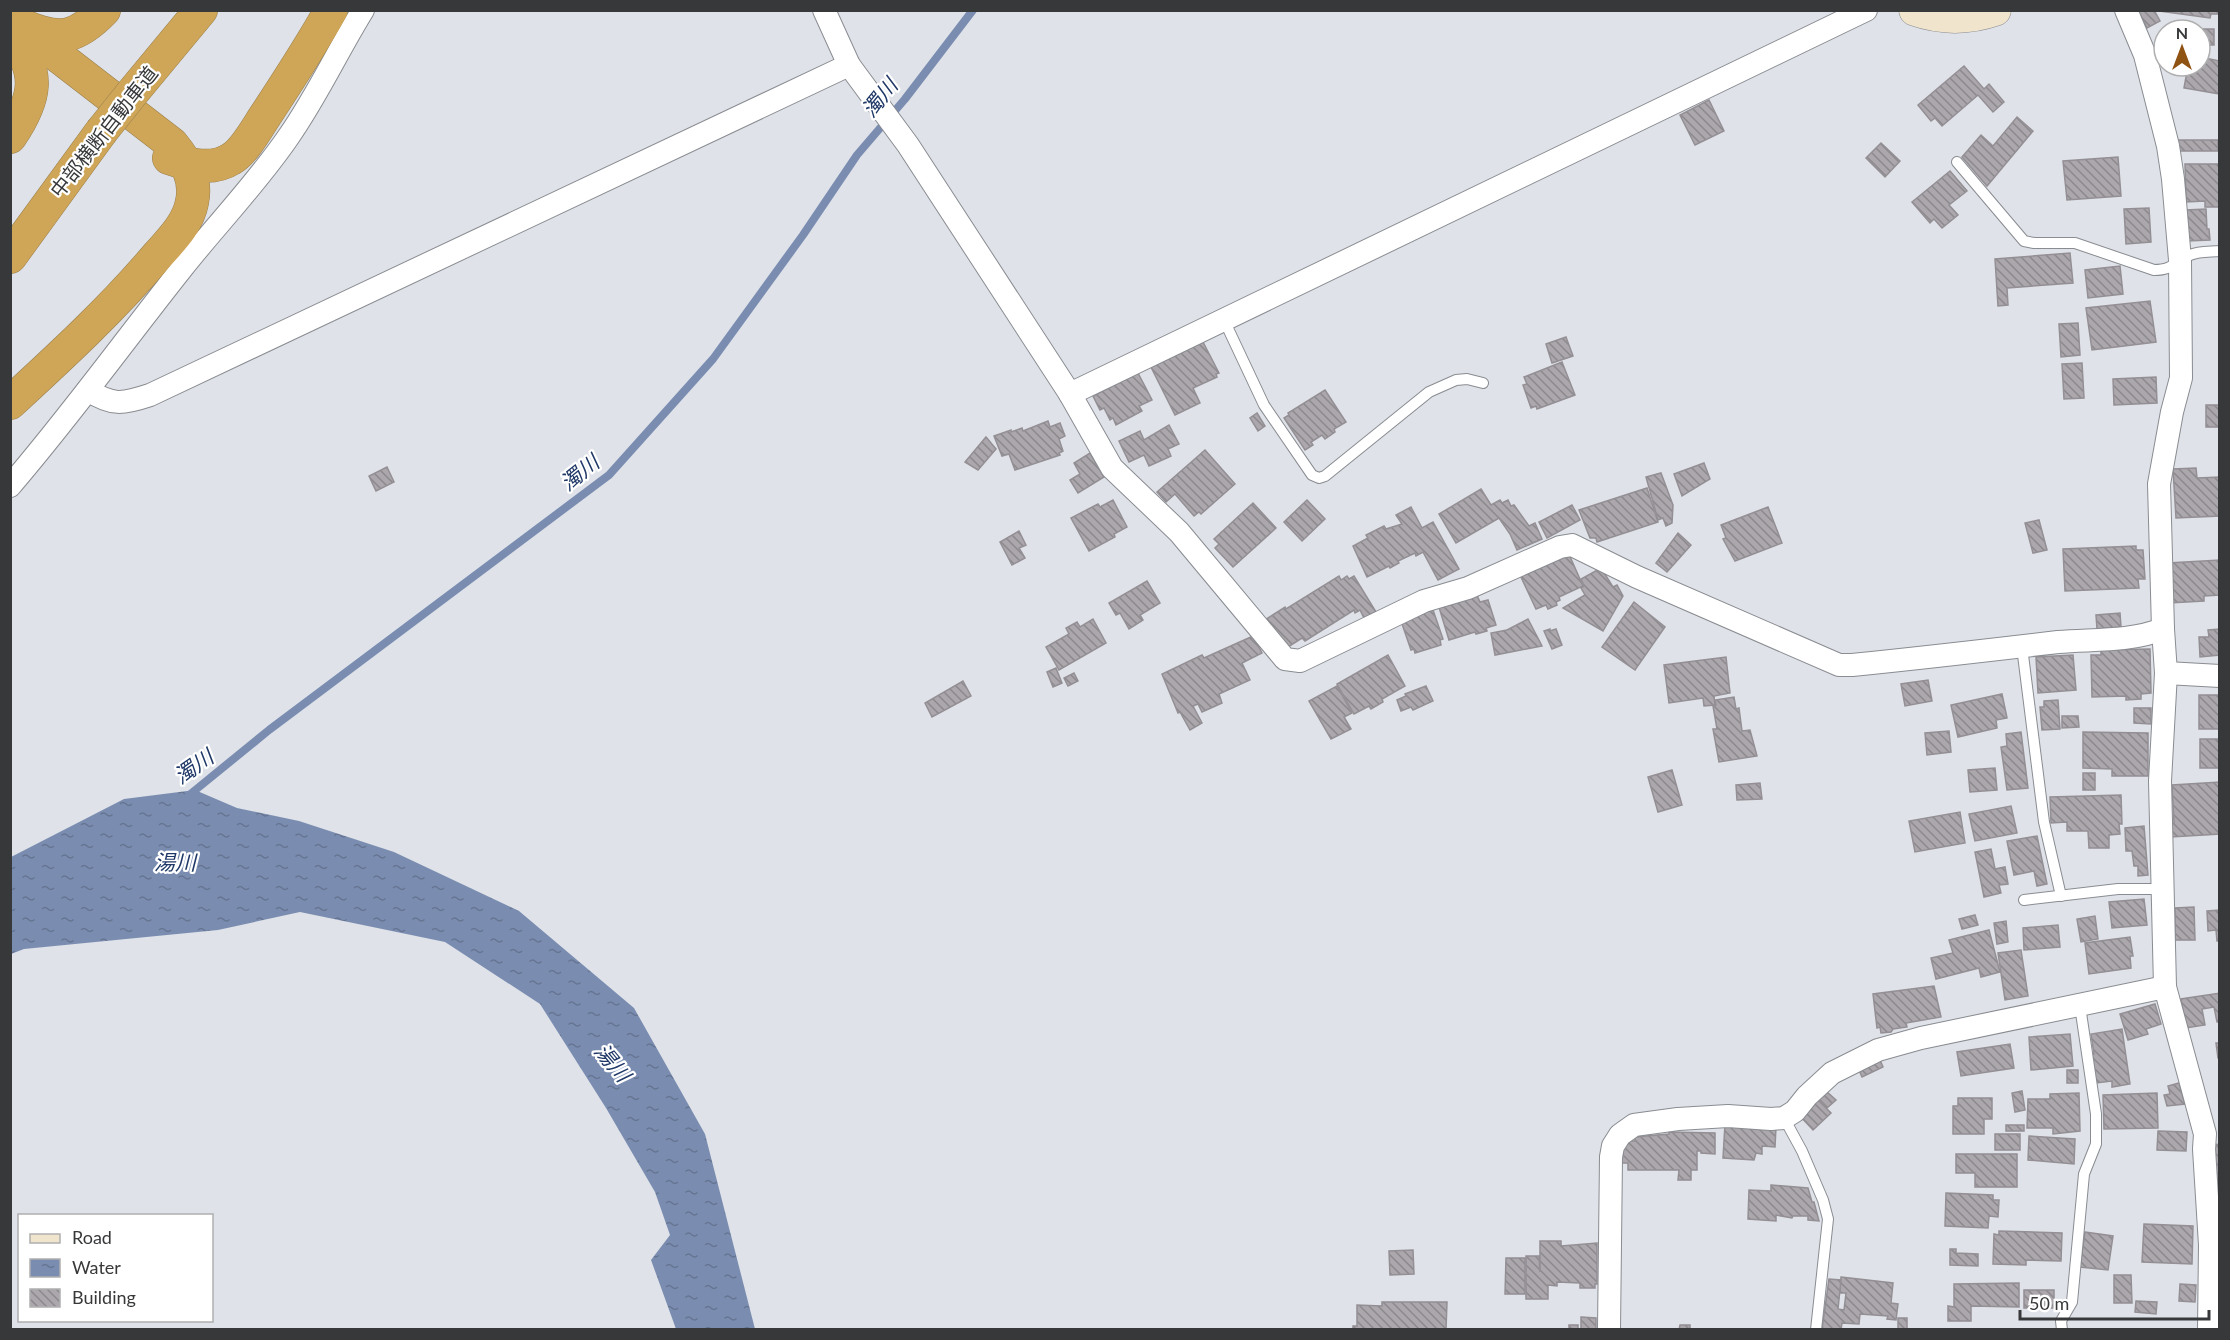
<svg xmlns="http://www.w3.org/2000/svg" width="2230" height="1340" viewBox="0 0 2230 1340" font-family="Lato,'Noto Sans JP',sans-serif">
	<defs>
		<pattern id="water-ripples" width="26" height="14" patternUnits="userSpaceOnUse" patternTransform="scale(1.5)"><rect width="26" height="14" fill="#7a8db1"/><path d="M2 4q2-2 4 0t4 0M15 11q2-2 4 0t4 0" fill="none" stroke="#657491"/></pattern>
		<pattern id="building-back-hatch" width="6" height="6" patternUnits="userSpaceOnUse" patternTransform="scale(1.5)"><rect width="6" height="6" fill="#aba7ac"/><path d="M-1 5l2 2M0 0l6 6M5-1l2 2" fill="none" stroke="#8c898d"/></pattern>
	</defs>
	<rect width="100%" height="100%" fill="#dfe2e8"/>
	<polygon fill="url(#water-ripples)" points="195,790 237,808 299,821 394,852 519,911 634,1008 705,1134 755,1329 676,1329 651,1260 670,1235 655,1192 606,1108 540,1004 445,942 300,912 218,930 24,949 11,954 11,857 124,799"/>
	<g fill="none" stroke-linecap="round" stroke-linejoin="round">
		<polyline stroke="#7a8db1" stroke-width="8" points="188,796 269,730 609,475 713,359 803,235 857,155 905,99 973,10"/>
	</g>
	<g fill="url(#building-back-hatch)" stroke="#938f94" stroke-width="1.5">
		<polygon points="2138,10 2154,10 2160,21 2147,28"/>
		<polygon points="2220,10 2220,14 2211,14 2210,18 2159,11"/>
		<polygon points="2192,29 2214,29 2214,45 2200,45 2200,30"/>
		<polygon points="2200,57 2220,61 2220,94 2184,88 2188,66 2200,66"/>
		<polygon points="1964,66 1984,89 1989,84 2004,102 1993,112 1978,95 1942,126 1935,118 1931,121 1918,105"/>
		<polygon points="1709,100 1724,131 1695,145 1680,115"/>
		<polygon points="2017,117 2033,131 1987,186 1962,157 1981,135 1993,146"/>
		<rect x="2176" y="140" width="42" height="11"/>
		<polygon points="1881,143 1900,161 1885,177 1866,158"/>
		<polygon points="2118,157 2121,196 2067,200 2063,161"/>
		<polygon points="2185,164 2220,164 2220,207 2205,207 2205,201 2186,202"/>
		<polygon points="1950,171 1967,191 1949,205 1958,215 1942,228 1934,219 1930,223 1912,202"/>
		<polygon points="2149,208 2151,242 2126,244 2124,209"/>
		<polygon points="2206,209 2207,229 2209,229 2210,240 2187,241 2186,210"/>
		<polygon points="2070,253 2073,283 2007,288 2008,305 1998,306 1995,259"/>
		<polygon points="2120,266 2123,294 2088,298 2085,270"/>
		<polygon points="2150,301 2156,342 2092,350 2086,308"/>
		<polygon points="2078,323 2080,355 2061,357 2059,324"/>
		<polygon points="1566,337 1573,356 1552,363 1546,344"/>
		<polygon points="1203,342 1219,373 1216,374 1217,377 1193,388 1200,403 1175,415 1151,367"/>
		<polygon points="1562,362 1575,395 1537,409 1536,406 1531,408 1523,385 1527,384 1524,377"/>
		<polygon points="2082,363 2084,398 2064,399 2062,364"/>
		<polygon points="1138,373 1152,400 1139,406 1142,411 1116,425 1113,418 1110,420 1104,408 1100,410 1093,396"/>
		<polygon points="2156,377 2157,403 2114,405 2113,379"/>
		<polygon points="1325,390 1346,422 1334,429 1335,432 1325,439 1322,435 1311,442 1313,445 1305,450 1284,418 1289,415 1288,413"/>
		<rect x="2206" y="405" width="14" height="22"/>
		<polygon points="1257,413 1265,426 1258,431 1250,418"/>
		<polygon points="1048,421 1050,427 1060,423 1065,436 1059,439 1063,451 1059,453 1060,455 1015,470 1009,454 1002,456 994,436 1011,430 1011,432 1022,428 1023,431"/>
		<polygon points="1169,425 1179,444 1168,449 1171,456 1149,466 1144,455 1129,462 1119,441 1140,431 1144,440"/>
		<polygon points="986,437 996,449 978,470 965,462"/>
		<polygon points="1205,450 1235,484 1201,514 1199,512 1194,516 1175,494 1166,502 1157,492"/>
		<polygon points="1090,453 1104,477 1078,493 1070,480 1080,474 1074,463"/>
		<polygon points="1704,463 1710,479 1682,496 1674,474"/>
		<polygon points="387,467 394,482 376,491 369,476"/>
		<polygon points="2196,468 2197,478 2220,477 2220,516 2176,518 2173,469"/>
		<polygon points="1661,473 1673,505 1672,523 1666,526 1663,518 1658,520 1646,477"/>
		<polygon points="1647,488 1658,522 1597,542 1596,538 1590,538 1579,510"/>
		<polygon points="1481,489 1491,505 1500,500 1502,503 1508,500 1511,506 1514,505 1529,526 1535,523 1542,539 1517,550 1510,534 1499,518 1456,543 1439,514"/>
		<polygon points="1113,500 1127,527 1114,534 1115,537 1089,551 1071,518 1098,504 1100,507"/>
		<polygon points="1307,500 1325,519 1302,541 1284,522"/>
		<polygon points="1253,503 1276,528 1233,567 1215,548 1219,544 1214,539"/>
		<polygon points="1572,505 1580,520 1547,538 1539,522"/>
		<polygon points="1411,507 1422,528 1433,522 1459,569 1438,580 1423,552 1416,556 1415,553 1398,561 1399,563 1390,568 1389,566 1367,577 1353,546 1368,538 1366,535 1384,526 1386,529 1402,524 1396,515"/>
		<polygon points="1768,507 1782,543 1735,561 1723,539 1726,538 1721,525"/>
		<polygon points="2039,520 2047,550 2033,553 2025,523"/>
		<polygon points="1019,531 1026,545 1019,548 1025,558 1012,565 1000,542"/>
		<polygon points="1678,533 1691,545 1667,572 1656,563"/>
		<polygon points="2136,546 2136,550 2143,550 2145,579 2138,579 2139,588 2065,591 2063,549"/>
		<polygon points="1568,552 1583,586 1559,597 1560,600 1556,602 1557,605 1548,609 1546,605 1536,609 1519,573"/>
		<polygon points="2220,560 2220,595 2204,596 2204,601 2169,603 2168,563"/>
		<polygon points="1601,568 1613,587 1617,585 1623,596 1603,631 1563,608 1585,595 1581,588 1584,586 1581,579"/>
		<polygon points="1339,576 1341,580 1347,576 1349,579 1354,576 1376,612 1364,618 1360,610 1355,613 1354,610 1305,641 1302,638 1288,647 1265,620 1285,607 1286,609"/>
		<polygon points="1147,581 1160,603 1140,615 1143,620 1129,629 1120,613 1116,615 1109,603"/>
		<polygon points="1476,593 1480,602 1488,600 1496,625 1486,628 1487,631 1476,634 1475,632 1449,640 1438,604"/>
		<polygon points="1634,602 1665,627 1635,670 1602,647"/>
		<polygon points="1432,607 1443,639 1440,640 1441,645 1415,653 1414,649 1411,650 1400,618"/>
		<polygon points="2120,613 2121,627 2097,629 2096,615"/>
		<polygon points="1093,619 1106,643 1059,670 1046,647 1069,634 1066,628 1077,622 1080,627"/>
		<polygon points="1528,619 1542,646 1495,655 1491,633 1507,630"/>
		<polygon points="1550,629 1550,631 1556,629 1562,645 1552,649 1544,631"/>
		<polygon points="2220,629 2220,655 2200,657 2199,637 2209,637 2208,630"/>
		<polygon points="1253,636 1262,653 1242,663 1250,680 1219,694 1222,703 1202,712 1198,704 1193,706 1202,723 1190,730 1180,712 1178,713 1162,674 1202,655 1204,658"/>
		<polygon points="2150,649 2151,693 2141,694 2141,699 2126,700 2126,696 2092,697 2091,655 2101,655 2101,650"/>
		<polygon points="1388,655 1405,686 1382,699 1383,702 1371,709 1369,706 1354,714 1337,684"/>
		<polygon points="2073,655 2076,690 2038,693 2036,657"/>
		<polygon points="1726,657 1730,693 1714,696 1715,705 1704,706 1703,698 1669,703 1664,665"/>
		<polygon points="1056,668 1062,683 1053,687 1047,672"/>
		<polygon points="1074,673 1078,681 1068,686 1064,678"/>
		<polygon points="1928,680 1932,701 1905,706 1901,684"/>
		<polygon points="963,681 971,696 932,717 925,703"/>
		<polygon points="1337,686 1352,713 1344,717 1351,729 1331,739 1309,701"/>
		<polygon points="1426,686 1433,701 1413,710 1411,707 1401,711 1397,700 1406,696 1405,694"/>
		<polygon points="2002,694 2007,718 1996,720 1997,728 1958,737 1951,705"/>
		<rect x="2199" y="695" width="21" height="34"/>
		<polygon points="1734,697 1736,709 1739,708 1742,731 1750,730 1757,756 1719,762 1713,729 1717,729 1713,706 1716,705 1715,700"/>
		<polygon points="2058,700 2060,729 2042,730 2040,707 2044,707 2044,701"/>
		<polygon points="2134,708 2151,708 2151,724 2134,723"/>
		<polygon points="2062,716 2078,716 2079,727 2062,728"/>
		<polygon points="1949,731 1951,752 1927,755 1925,733"/>
		<polygon points="2021,732 2028,788 2007,790 2001,747 2007,746 2006,734"/>
		<polygon points="2083,732 2148,733 2148,776 2112,776 2112,769 2083,768"/>
		<rect x="2200" y="739" width="20" height="29"/>
		<polygon points="1995,768 1997,790 1970,792 1968,770"/>
		<polygon points="1672,770 1682,805 1658,812 1648,777"/>
		<rect x="2083" y="773" width="12" height="17"/>
		<polygon points="2220,782 2220,834 2171,837 2170,823 2174,823 2172,785"/>
		<polygon points="1760,783 1762,799 1737,800 1736,785"/>
		<polygon points="2121,795 2122,824 2119,824 2120,834 2109,835 2109,848 2089,848 2088,831 2067,831 2067,822 2051,823 2050,797"/>
		<polygon points="2011,806 2017,833 1975,841 1969,814"/>
		<polygon points="1960,812 1965,843 1915,852 1909,821"/>
		<polygon points="2144,826 2148,875 2138,876 2138,866 2134,866 2132,851 2126,851 2125,828"/>
		<polygon points="2037,836 2047,884 2037,886 2034,871 2014,875 2007,841"/>
		<polygon points="1991,849 1995,869 2005,867 2008,884 1999,885 2001,893 1984,897 1975,852"/>
		<polygon points="2144,899 2147,925 2112,928 2109,902"/>
		<polygon points="2194,907 2195,940 2175,940 2175,908"/>
		<polygon points="2220,910 2220,941 2217,941 2216,930 2208,931 2207,911"/>
		<polygon points="1975,915 1978,925 1962,929 1959,919"/>
		<polygon points="2095,916 2098,939 2081,942 2077,919"/>
		<polygon points="2006,921 2008,942 1997,944 1994,923"/>
		<polygon points="2058,925 2060,947 2024,950 2023,928"/>
		<polygon points="1989,930 2000,972 1981,977 1979,968 1936,979 1931,958 1953,953 1949,940"/>
		<polygon points="2130,937 2133,956 2130,956 2131,968 2089,974 2085,943"/>
		<polygon points="2021,950 2028,996 2005,1000 1998,953"/>
		<polygon points="1934,986 1941,1017 1906,1023 1907,1027 1893,1029 1891,1032 1881,1033 1880,1027 1877,1028 1873,994"/>
		<polygon points="2220,993 2220,1022 2217,1022 2214,1007 2202,1009 2205,1025 2186,1028 2181,999"/>
		<polygon points="2155,1004 2161,1024 2146,1029 2148,1034 2128,1040 2120,1014"/>
		<polygon points="2122,1029 2130,1084 2112,1087 2112,1081 2096,1083 2091,1054 2094,1054 2091,1034"/>
		<polygon points="2070,1034 2073,1066 2031,1070 2029,1037"/>
		<polygon points="2216,1043 2220,1043 2220,1058 2218,1058"/>
		<polygon points="2010,1044 2014,1068 1961,1076 1957,1052"/>
		<polygon points="1880,1060 1883,1067 1862,1077 1859,1070"/>
		<rect x="2067" y="1070" width="11" height="13"/>
		<polygon points="2179,1083 2185,1104 2167,1106 2164,1095 2170,1094 2168,1086"/>
		<polygon points="1826,1091 1836,1100 1827,1108 1818,1098"/>
		<polygon points="2022,1091 2025,1110 2015,1112 2012,1093"/>
		<polygon points="2079,1093 2080,1131 2053,1134 2053,1128 2027,1128 2028,1099 2050,1099 2050,1094"/>
		<polygon points="2157,1093 2158,1128 2104,1129 2103,1095"/>
		<polygon points="1958,1098 1992,1098 1992,1119 1984,1119 1984,1134 1953,1134 1953,1106 1958,1106"/>
		<polygon points="1817,1099 1831,1113 1813,1130 1800,1116"/>
		<polygon points="1725,1124 1776,1127 1775,1147 1762,1146 1762,1154 1756,1153 1754,1160 1723,1158"/>
		<rect x="2006" y="1125" width="18" height="6"/>
		<polygon points="2158,1131 2187,1132 2186,1151 2157,1150"/>
		<polygon points="1669,1132 1715,1133 1715,1154 1701,1153 1701,1151 1697,1151 1697,1170 1691,1170 1691,1180 1678,1180 1679,1170 1628,1170 1628,1163 1619,1163 1623,1144 1628,1144 1628,1141 1635,1141 1635,1137 1669,1134"/>
		<rect x="1995" y="1134" width="25" height="16"/>
		<polygon points="2029,1136 2075,1139 2074,1164 2028,1160"/>
		<polygon points="2220,1144 2220,1179 2212,1180 2212,1145"/>
		<polygon points="1956,1154 2017,1154 2017,1187 1975,1187 1975,1173 1956,1173"/>
		<polygon points="1771,1185 1808,1188 1812,1202 1814,1202 1819,1221 1808,1220 1808,1216 1793,1216 1792,1218 1776,1215 1776,1221 1748,1219 1749,1190 1771,1191"/>
		<polygon points="1946,1193 1993,1195 1993,1200 1999,1200 1998,1217 1989,1216 1988,1228 1945,1226"/>
		<polygon points="2144,1224 2193,1226 2192,1264 2142,1262"/>
		<polygon points="1999,1231 2062,1233 2061,1261 2026,1260 2026,1265 1993,1264 1994,1234 1999,1235"/>
		<polygon points="2085,1232 2113,1236 2108,1270 2080,1267"/>
		<polygon points="1540,1241 1561,1241 1561,1246 1597,1243 1597,1284 1595,1284 1595,1288 1580,1288 1580,1283 1557,1282 1557,1286 1548,1285 1548,1299 1526,1299 1526,1256 1539,1256 1540,1272"/>
		<polygon points="1950,1249 1956,1249 1956,1253 1978,1254 1978,1266 1950,1265"/>
		<polygon points="1413,1250 1414,1274 1390,1275 1389,1251"/>
		<polygon points="1506,1258 1525,1258 1525,1294 1505,1294"/>
		<polygon points="2114,1275 2131,1275 2132,1303 2114,1303"/>
		<polygon points="1841,1277 1893,1283 1891,1303 1898,1304 1896,1320 1887,1319 1888,1316 1860,1314 1859,1324 1842,1323 1841,1330 1822,1329 1829,1279 1841,1280 1838,1309 1844,1310 1846,1293 1840,1293"/>
		<polygon points="2019,1283 2019,1307 1971,1306 1971,1321 1948,1321 1948,1306 1954,1307 1954,1284"/>
		<polygon points="2180,1284 2196,1285 2195,1302 2179,1301"/>
		<rect x="2024" y="1290" width="30" height="18"/>
		<polygon points="2136,1301 2157,1302 2156,1314 2135,1312"/>
		<polygon points="1382,1302 1447,1302 1446,1330 1353,1330 1353,1326 1357,1326 1357,1305 1382,1306"/>
		<polygon points="1581,1317 1596,1318 1596,1330 1581,1330"/>
		<rect x="1898" y="1318" width="9" height="12"/>
		<rect x="1569" y="1325" width="9" height="5"/>
		<polygon points="1680,1325 1690,1325 1690,1329 1705,1330 1679,1330"/>
	</g>
	<g fill="none" stroke-linecap="round" stroke-linejoin="round">
		<g stroke="#898c91" stroke-width="12">
			<g id="lane">
				<path d="M1957,162L2024,241L2034,243H2075L2154,270C2175,270 2173,261 2190,255C2199,251 2210,252 2220,251"/>
				<polyline points="1224,320 1264,405 1312,475 1319,478 1325,476 1429,392 1456,380 1467,379 1483,383"/>
				<polyline points="2022,647 2044,822 2061,896"/>
				<polyline points="2024,900 2118,889 2163,889"/>
				<polyline points="1784,1118 1802,1151 1823,1200 1828,1219 1816,1330"/>
				<polyline points="2062,1330 2061,1321 2072,1302 2084,1174 2096,1144 2096,1114 2080,1006"/>
			</g>
		</g>
		<g stroke="#898c91" stroke-width="24">
			<g id="street">
				<path d="M824,10L849,65L908,145L1070,394L1112,468L1179,532L1285,659L1300,661L1424,601L1468,588L1560,547L1572,545L1637,577L1839,665H1852C1921,658 1990,650 2058,642C2094,639 2129,642 2163,629L2166,673L2160,781L2165,987L2205,1134L2204,1149L2210,1245L2209,1330"/>
				<polyline points="2126,10 2145,55 2168,146 2173,179 2180,260 2181,378 2172,412 2159,484 2163,629"/>
				<path d="M88,390C112,406 123,404 150,395L849,65"/>
				<polyline points="1070,394 1866,10"/>
				<path d="M10,486C71,415 125,340 183,267C218,223 257,183 289,136C317,96 337,52 363,10"/>
				<polyline points="2166,673 2220,676"/>
				<polyline points="1609,1330 1611,1157 1613,1146 1620,1135 1634,1125 1678,1119 1728,1116 1771,1119 1784,1118 1795,1111 1807,1096 1832,1073 1878,1050 1921,1038 2165,987"/>
			</g>
		</g>
		<g stroke="#898c91" stroke-width="33">
			<path id="secondary" d="M1915,10C1941,19 1969,19 1995,10"/>
		</g>
		<g stroke="#9a804e" stroke-width="34">
			<g id="highway">
				<path d="M10,19L172,144C186,161 197,179 192,202C188,224 171,240 157,256C112,309 61,356 10,403"/>
				<path d="M26,27C61,42 78,37 104,10"/>
				<path d="M10,35C42,71 36,99 10,137"/>
				<polyline points="133,92 201,10"/>
				<path d="M169,158C189,165 212,171 231,159C244,152 257,128 265,116C288,81 311,46 331,10"/>
				<polyline points="10,257 101,132"/>
			</g>
		</g>
		<use href="#lane" stroke="#fff" stroke-width="10"/>
		<use href="#street" stroke="#fff" stroke-width="22"/>
		<use href="#secondary" stroke="#f1e4cd" stroke-width="32"/>
		<use href="#highway" stroke="#cfa658" stroke-width="33"/>
		<g stroke="#9a804e" stroke-width="34" stroke-linecap="butt">
			<polyline id="highway-bridge" points="101,132 133,92"/>
		</g>
		<use href="#highway-bridge" stroke="#cfa658" stroke-width="33"/>
	</g>
	<g text-anchor="middle" stroke-width="4.5" stroke-linejoin="round" paint-order="stroke">
		<g font-size="20" fill="#37383a" stroke="#fff">
			<text transform="translate(104 132) rotate(-52)" y="7">中部横断自動車道</text>
		</g>
		<g font-size="21" font-style="italic" fill="#1f3867" stroke="#fff">
			<text transform="translate(880 98) rotate(-51)" y="7">濁川</text>
			<text transform="translate(580 473) rotate(-39)" y="7">濁川</text>
			<text transform="translate(194 767) rotate(-35)" y="7">濁川</text>
			<text x="175" y="870">湯川</text>
			<text transform="translate(612 1063) rotate(50)" y="7">湯川</text>
		</g>
	</g>
	<rect width="2230" height="1340" fill="none" stroke="#37383a" stroke-width="24"/>
	<rect x="18" y="1214" width="195" height="108" fill="#ffffff" stroke="#afafb0" stroke-width="1.5"/>
	<rect x="30" y="1234" width="30" height="9" fill="#f1e4cd" stroke="#afafb0" stroke-width="1.5"/>
	<text x="72" y="1244" font-size="18" fill="#37383a">Road</text>
	<rect x="30" y="1259" width="30" height="18" fill="url(#water-ripples)" stroke="#afafb0" stroke-width="1.5"/>
	<text x="72" y="1274" font-size="18" fill="#37383a">Water</text>
	<rect x="30" y="1289" width="30" height="18" fill="url(#building-back-hatch)" stroke="#afafb0" stroke-width="1.5"/>
	<text x="72" y="1304" font-size="18" fill="#37383a">Building</text>
	<g transform="translate(2182 48)"><circle r="28" fill="#ffffff" stroke="#afafb0" stroke-width="1.5"/>
	<path d="M0-4.5L10 22L0 15L-10 22Z" fill="#8f5313"/>
	<text y="-9" font-size="16" font-weight="bold" text-anchor="middle" fill="#37383a">N</text>
	</g>
	<path d="M2020 1310v9h189v-9" fill="none" stroke="#37383a" stroke-width="3"/>
	<text x="2029" y="1310" font-size="18" fill="#37383a" stroke="#ffffff" stroke-width="4.5" paint-order="stroke">50 m</text>
</svg>
